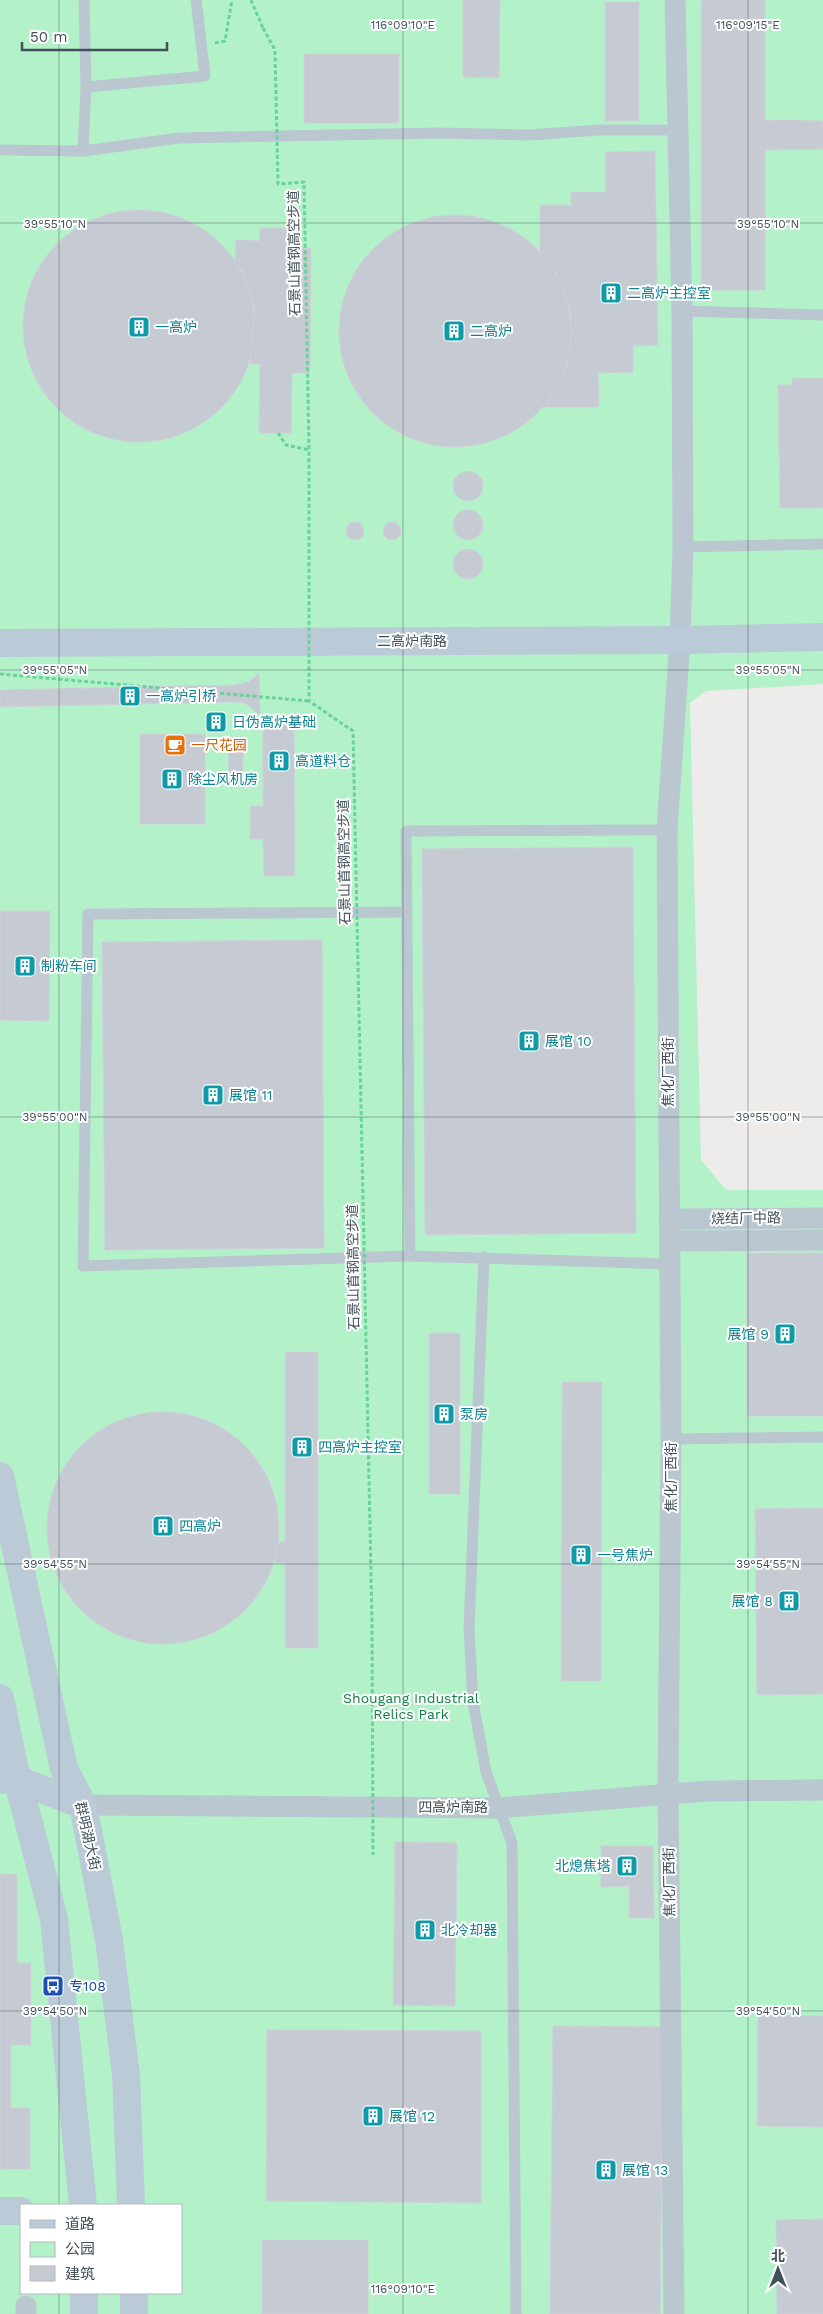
<svg xmlns="http://www.w3.org/2000/svg" width="823" height="2314" viewBox="0 0 823 2314" font-family="'Work Sans','Noto Sans SC',sans-serif">
	<rect width="100%" height="100%" fill="#eeebeb"/>
	<path fill="#b3f2c9" fill-rule="evenodd" d="M0,0H823V684L706,691L690,703L701,1160L726,1190H823V2314H0ZM21,2205H181V2293H21Z"/>
	<g fill="#c6cad2" stroke="#ced1d8">
		<polygon points="463,0 500,0 499,78 463,77"/>
		<polygon points="701,0 765,0 765,120 823,121 823,149 765,150 765,290 701,290"/>
		<rect x="605" y="2" width="34" height="119"/>
		<rect x="304" y="54" width="95" height="69"/>
		<polygon points="655,151 658,345 633,346 633,372 598,373 599,407 542,407 549,401 567,365 571,312 557,274 540,254 540,205 571,205 571,192 606,192 605,152"/>
		<circle cx="139" cy="326" r="116"/>
		<circle cx="455" cy="331" r="116"/>
		<polygon points="260,228 295,228 295,248 311,248 310,373 292,373 291,433 259,433 260,364 250,364 255,308 242,270 235,262 236,240 259,241"/>
		<polygon points="792,378 823,378 823,508 780,508 778,385 792,385"/>
		<circle cx="468" cy="486" r="15"/>
		<circle cx="468" cy="525" r="15"/>
		<circle cx="392" cy="531" r="9"/>
		<circle cx="355" cy="531" r="9"/>
		<circle cx="468" cy="564" r="15"/>
		<polygon points="259,674 260,716 245,703 233,702 0,707 0,690 235,685 248,682"/>
		<circle cx="216" cy="723" r="10"/>
		<polygon points="263,717 294,717 295,876 264,876 263,839 250,839 250,806 263,806"/>
		<rect x="140" y="734" width="65" height="90"/>
		<polygon points="228,737 243,737 243,782 229,782"/>
		<polygon points="633,847 636,1233 425,1235 422,849"/>
		<polygon points="0,911 50,911 49,1021 0,1020"/>
		<polygon points="322,940 324,1248 105,1250 102,942"/>
		<rect x="747" y="1253" width="76" height="163"/>
		<rect x="429" y="1333" width="31" height="161"/>
		<polygon points="285,1352 318,1352 318,1648 285,1648 285,1563 275,1563 277,1543 285,1542"/>
		<polygon points="562,1382 602,1382 601,1681 561,1681"/>
		<circle cx="163" cy="1528" r="116"/>
		<polygon points="823,1508 823,1694 757,1695 755,1509"/>
		<polygon points="395,1842 457,1843 455,2006 393,2005"/>
		<polygon points="601,1846 653,1846 654,1918 629,1918 629,1886 601,1887"/>
		<polygon points="0,1874 17,1874 17,1963 31,1963 31,2045 11,2045 11,2108 30,2108 30,2169 0,2169"/>
		<polygon points="758,2015 823,2016 823,2127 757,2126"/>
		<polygon points="553,2026 663,2027 660,2314 550,2314"/>
		<polygon points="267,2030 481,2031 481,2203 266,2201"/>
		<polygon points="823,2219 823,2314 777,2314 776,2220"/>
		<rect x="262" y="2240" width="106" height="74"/>
	</g>
	<g fill="none" stroke-linecap="round" stroke-linejoin="round">
		<g stroke="#69d29a" stroke-width="3" stroke-dasharray="4 2.5" stroke-linecap="butt">
			<polyline points="251,0 263,28"/>
			<polyline points="215,43 225,41 232,0"/>
			<polyline points="278,433 286,445 309,450"/>
			<polyline points="0,674 309,701"/>
		</g>
		<g stroke="#bac7d0" stroke-width="11">
			<polyline points="86,87 205,76 196,0"/>
			<polyline points="0,150 83,151 86,87 84,0"/>
			<polyline points="83,151 180,138 439,133 529,135 599,130 679,130"/>
			<polyline points="682,311 823,315"/>
			<polyline points="683,547 823,544"/>
			<polyline points="667,830 406,831 410,1256 670,1264"/>
			<polyline points="406,912 88,914 83,1266 410,1256"/>
			<polyline points="484,1257 469,1629 473,1702 486,1772 512,1843 516,2314"/>
			<polyline points="671,1439 823,1437"/>
		</g>
		<g stroke="#bac7d0" stroke-width="21">
			<polyline points="669,1219 823,1218"/>
			<polyline points="670,1241 823,1240"/>
			<polyline points="83,1805 498,1808 708,1791 823,1790"/>
			<polyline points="26,2314 26,2306"/>
			<polyline points="674,2314 668,1793 671,1439 667,830 680,640 683,547 682,311 675,0"/>
		</g>
		<g stroke="#bbcad7" stroke-width="28">
			<polyline points="0,643 680,640 823,637"/>
			<polyline points="0,1476 64,1769 83,1805 109,1940 126,2074 131,2205"/>
			<polyline points="0,1698 15,1770 54,1919 83,2205"/>
			<polyline points="4,1780 18,1780 83,1805"/>
			<polyline points="0,2211 21,2211"/>
			<polyline points="84,2293 84,2314"/>
			<polyline points="134,2293 134,2314"/>
		</g>
		<polyline stroke="#69d29a" stroke-width="3" stroke-dasharray="4 2.5" stroke-linecap="butt" points="263,28 275,50 278,184 304,182 309,450 309,701 353,731 372,1620 373,1855"/>
	</g>
	<path fill="none" stroke="#42505a" stroke-width="1" stroke-opacity="0.45" d="M59,0V2205M403,0V2314M748,0V2314M0,223H823M0,670H823M0,1117H823M0,1564H823M0,2011H823M59,2293V2314"/>
	<defs>
		<g id="building-square" transform="scale(1.125)"><rect x="-9" y="-9" width="18" height="18" rx="4" fill="#0f9aa8" stroke="#fff"/><path d="M-4-6H4V6H1V3H-1V6H-4ZM-2.5-4.3h1.7v1.8h-1.7ZM.8-4.3h1.7v1.8H.8ZM-2.5-1h1.7V.8h-1.7ZM.8-1h1.7V.8H.8Z" fill="#fff"/></g>
		<g id="cafe-square" transform="scale(1.125)"><rect x="-9" y="-9" width="18" height="18" rx="4" fill="#e8710a" stroke="#fff"/><path d="M-5.5-4.5H6V0H3Q3 3.5 0 3.5H-2.5Q-5.5 3.5-5.5 0ZM3-3.2v2h1.7v-2ZM-6 4.5H4V6H-6Z" fill="#fff"/></g>
		<g id="bus-square" transform="scale(1.125)"><rect x="-9" y="-9" width="18" height="18" rx="4" fill="#1a4fb4" stroke="#fff"/><path d="M-5-6H5V4H4V6H2V4H-2V6H-4V4H-5ZM-3.5-4V0h7V-4ZM-3.5 1.2v1.5H-2V1.2ZM2 1.2v1.5H3.5V1.2Z" fill="#fff"/></g>
	</defs>
	<g fill-rule="evenodd">
		<use href="#building-square" x="611" y="293"/>
		<use href="#building-square" x="139" y="327"/>
		<use href="#building-square" x="454" y="331"/>
		<use href="#building-square" x="130" y="696"/>
		<use href="#building-square" x="216" y="722"/>
		<use href="#cafe-square" x="175" y="745"/>
		<use href="#building-square" x="279" y="761"/>
		<use href="#building-square" x="172" y="779"/>
		<use href="#building-square" x="25" y="966"/>
		<use href="#building-square" x="529" y="1041"/>
		<use href="#building-square" x="213" y="1095"/>
		<use href="#building-square" x="785" y="1334"/>
		<use href="#building-square" x="444" y="1414"/>
		<use href="#building-square" x="302" y="1447"/>
		<use href="#building-square" x="163" y="1526"/>
		<use href="#building-square" x="581" y="1555"/>
		<use href="#building-square" x="789" y="1601"/>
		<use href="#building-square" x="627" y="1866"/>
		<use href="#building-square" x="425" y="1930"/>
		<use href="#bus-square" x="53" y="1986"/>
		<use href="#building-square" x="373" y="2116"/>
		<use href="#building-square" x="606" y="2170"/>
	</g>
	<g text-anchor="middle" stroke-width="4" stroke-linejoin="round" paint-order="stroke">
		<g font-size="14" fill="#42505a" stroke="#fff">
			<text transform="translate(294 253) rotate(-91)" y="5">石景山首钢高空步道</text>
			<text x="412" y="646">二高炉南路</text>
			<text transform="translate(344 862) rotate(-91)" y="5">石景山首钢高空步道</text>
			<text transform="translate(668 1072) rotate(-90)" y="5">焦化厂西街</text>
			<text transform="translate(746 1218) rotate(-1)" y="5">烧结厂中路</text>
			<text transform="translate(353 1267) rotate(-91)" y="5">石景山首钢高空步道</text>
			<text transform="translate(671 1477) rotate(-90)" y="5">焦化厂西街</text>
			<text x="453" y="1812">四高炉南路</text>
			<text transform="translate(88 1836) rotate(77)" y="5">群明湖大街</text>
			<text transform="translate(669 1882) rotate(-91)" y="5">焦化厂西街</text>
		</g>
		<g font-size="14" fill="#0d838f" stroke="#fff" text-anchor="start">
			<text x="627" y="298">二高炉主控室</text>
			<text x="155" y="332">一高炉</text>
			<text x="470" y="336">二高炉</text>
			<text x="146" y="701">一高炉引桥</text>
			<text x="232" y="727">日伪高炉基础</text>
			<text x="295" y="766">高道料仓</text>
			<text x="188" y="784">除尘风机房</text>
			<text x="41" y="971">制粉车间</text>
			<text x="545" y="1046">展馆 10</text>
			<text x="229" y="1100">展馆 11</text>
			<text x="769" y="1339" text-anchor="end">展馆 9</text>
			<text x="460" y="1419">泵房</text>
			<text x="318" y="1452">四高炉主控室</text>
			<text x="179" y="1531">四高炉</text>
			<text x="597" y="1560">一号焦炉</text>
			<text x="773" y="1606" text-anchor="end">展馆 8</text>
			<text x="611" y="1871" text-anchor="end">北熄焦塔</text>
			<text x="441" y="1935">北冷却器</text>
			<text x="389" y="2121">展馆 12</text>
			<text x="622" y="2175">展馆 13</text>
		</g>
		<g font-size="14" fill="#c56008" stroke="#fff" text-anchor="start">
			<text x="191" y="750">一尺花园</text>
		</g>
		<g font-size="14" fill="#0e8043" stroke="#fff">
			<text x="411" y="1703">Shougang Industrial<tspan x="411" dy="16">Relics Park</tspan></text>
		</g>
		<g font-size="14" fill="#164399" stroke="#fff" text-anchor="start">
			<text x="69" y="1991">专108</text>
		</g>
	</g>
	<g font-size="12" text-anchor="middle" fill="#42505a" stroke="#fff" stroke-width="4" stroke-linejoin="round" paint-order="stroke">
		<text x="403" y="29">116°09'10"E</text>
		<text x="748" y="29">116°09'15"E</text>
		<text x="55" y="228">39°55'10"N</text>
		<text x="768" y="228">39°55'10"N</text>
		<text x="55" y="674">39°55'05"N</text>
		<text x="768" y="674">39°55'05"N</text>
		<text x="55" y="1121">39°55'00"N</text>
		<text x="768" y="1121">39°55'00"N</text>
		<text x="55" y="1568">39°54'55"N</text>
		<text x="768" y="1568">39°54'55"N</text>
		<text x="55" y="2015">39°54'50"N</text>
		<text x="768" y="2015">39°54'50"N</text>
		<text x="403" y="2293">116°09'10"E</text>
	</g>
	<rect x="20" y="2204" width="162" height="90" fill="#ffffff" stroke="#b3b9bd"/>
	<rect x="30" y="2220" width="25" height="8" fill="#bbcad7" stroke="#b3b9bd"/>
	<text x="65" y="2229" font-size="15" fill="#42505a">道路</text>
	<rect x="30" y="2242" width="25" height="15" fill="#b3f2c9" stroke="#b3b9bd"/>
	<text x="65" y="2254" font-size="15" fill="#42505a">公园</text>
	<rect x="30" y="2266" width="25" height="15" fill="#c6cad2" stroke="#b3b9bd"/>
	<text x="65" y="2279" font-size="15" fill="#42505a">建筑</text>
	<g transform="translate(778 2269)" stroke="#ffffff" stroke-width="4" paint-order="stroke">
	<path d="M0-4L9 19L0 12L-9 19Z" fill="#42505a"/>
	<text y="-8" font-size="14" font-weight="bold" text-anchor="middle" fill="#42505a">北</text>
	</g>
	<path d="M22 42v8h145v-8" fill="none" stroke="#42505a" stroke-width="2.5"/>
	<text x="30" y="42" font-size="15" fill="#42505a" stroke="#ffffff" stroke-width="4" paint-order="stroke">50 m</text>
</svg>
